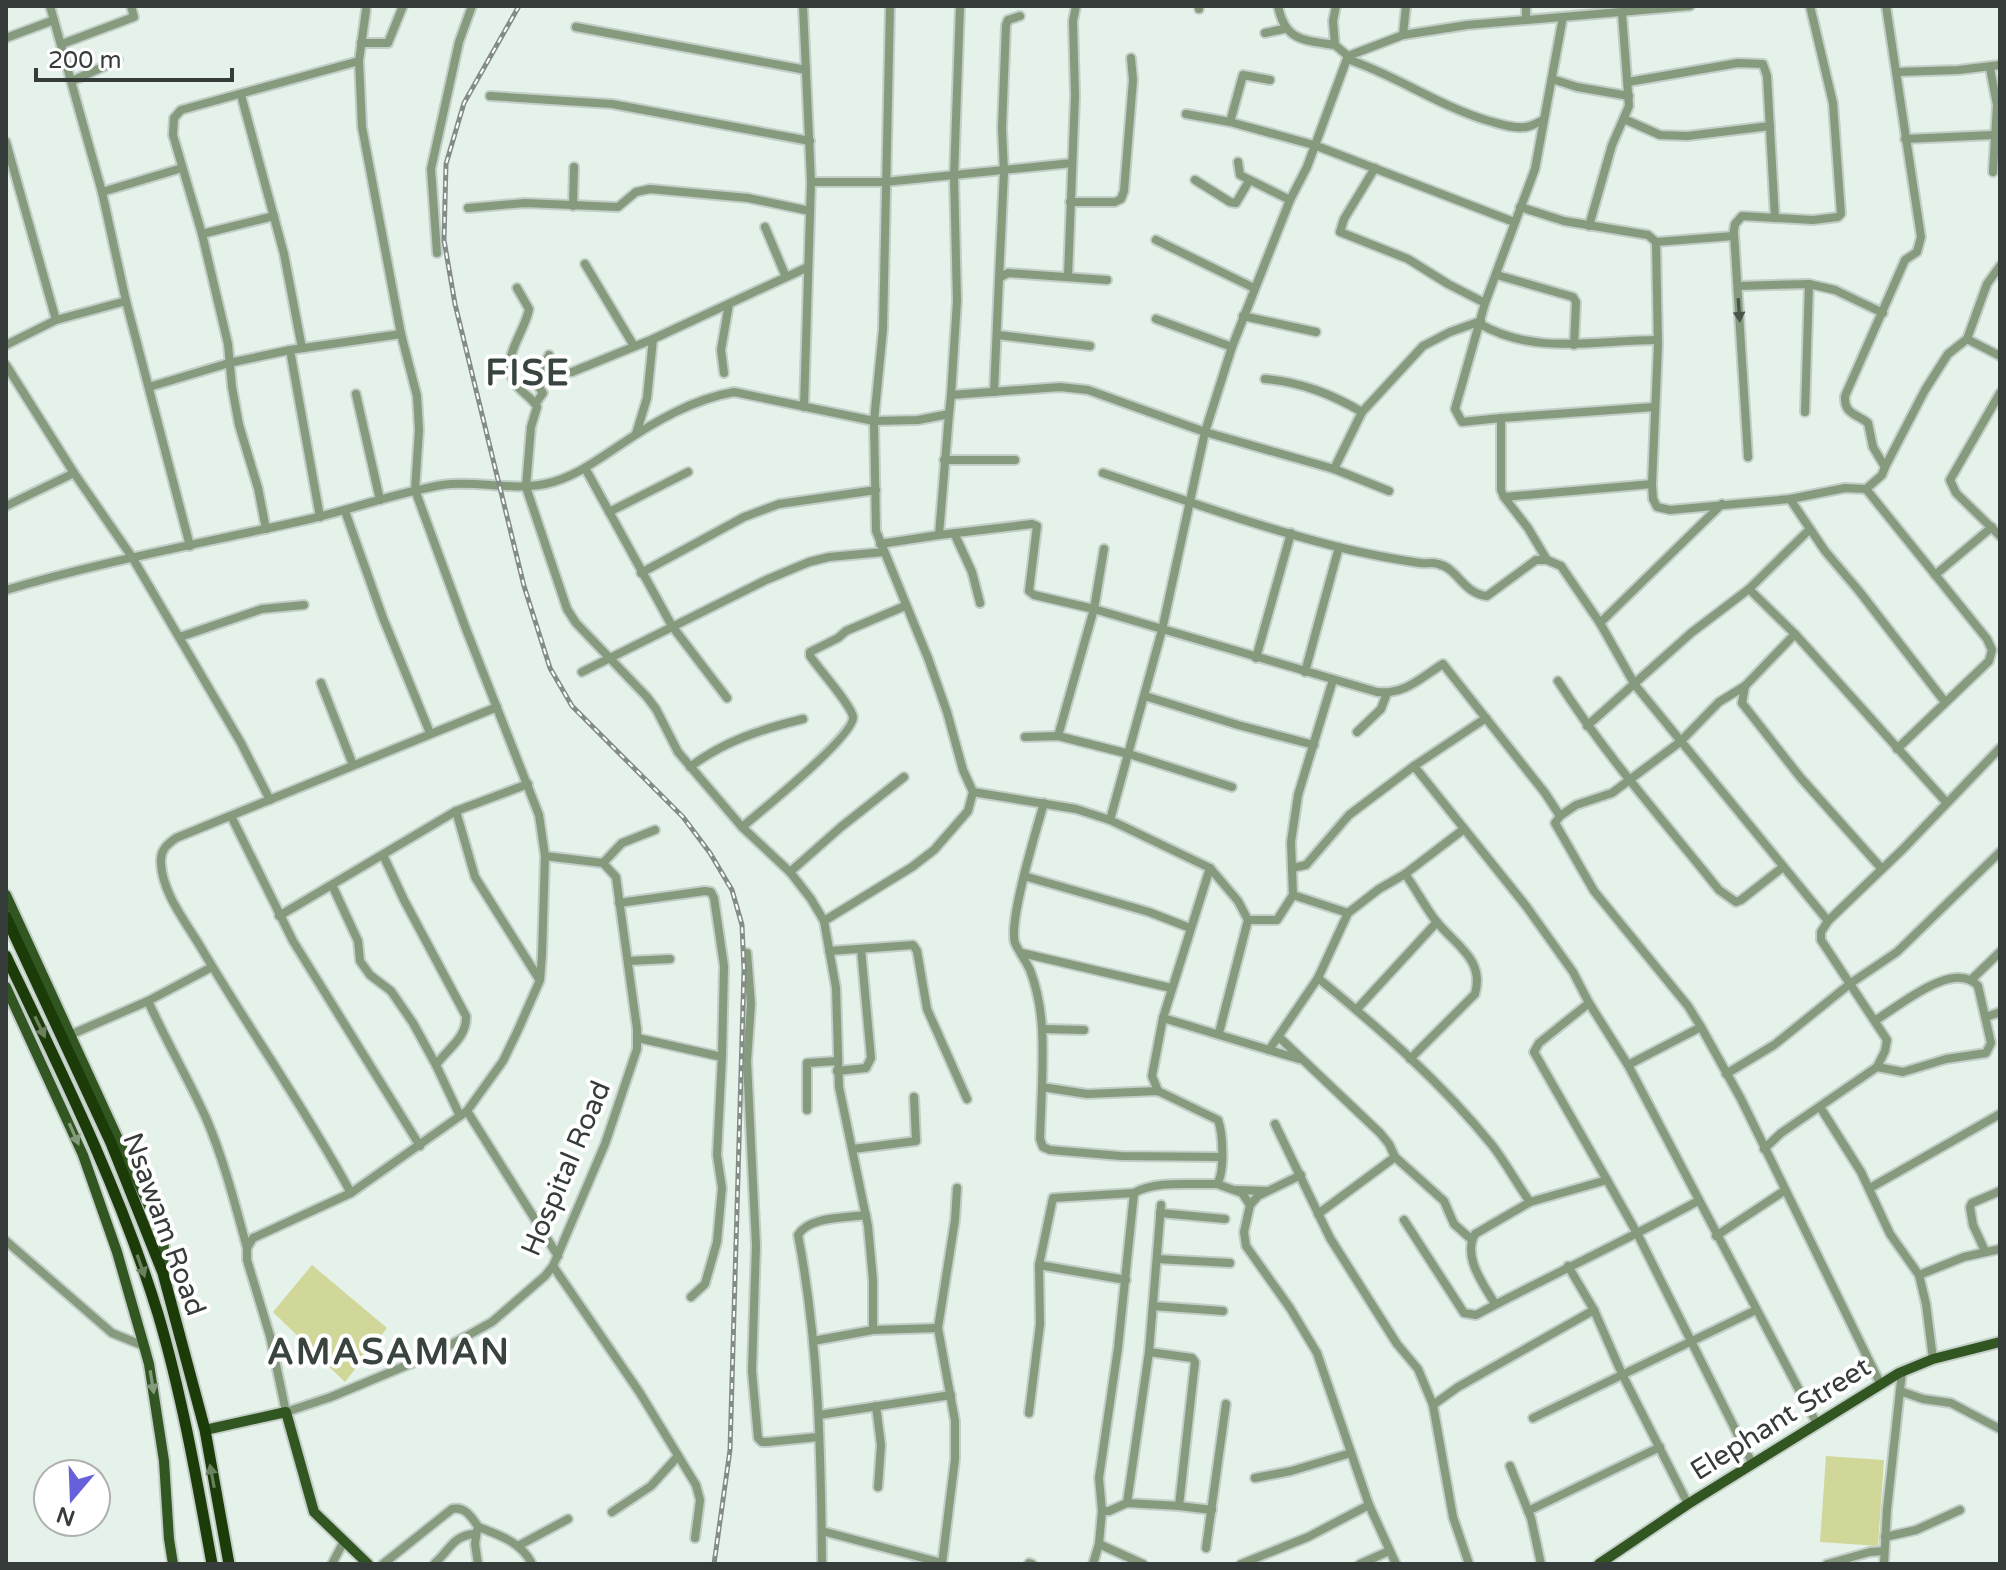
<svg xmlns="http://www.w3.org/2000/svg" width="2006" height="1570" viewBox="0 0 2006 1570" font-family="'Varela Round',sans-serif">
	<rect width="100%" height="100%" fill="#e5f2ea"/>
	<g fill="#d1d798">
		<polygon points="312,1265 387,1328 345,1382 273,1312"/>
		<polygon points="1826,1456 1884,1460 1878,1546 1820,1542"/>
	</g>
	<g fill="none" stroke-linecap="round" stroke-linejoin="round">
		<g stroke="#c2cec7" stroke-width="12">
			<g id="minor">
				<polyline points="50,6 102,192 126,301 190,546"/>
				<polyline points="803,6 811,182 804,407"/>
				<polyline points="1199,6 1199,9"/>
				<path d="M1278,6C1285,41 1303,40 1335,45"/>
				<polyline points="1336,6 1333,21 1335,45 1348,56"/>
				<polyline points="1526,19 1526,6"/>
				<polyline points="576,27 806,70"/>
				<polyline points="1265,33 1284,29"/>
				<polyline points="1403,35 1406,6"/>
				<polyline points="6,38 54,20"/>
				<polyline points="361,43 388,43 403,6"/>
				<polyline points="62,44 134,17 131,6"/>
				<path d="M1347,59C1396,75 1438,106 1489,121C1500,124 1514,129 1526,127C1532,126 1537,123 1543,120"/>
				<polyline points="359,61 366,10"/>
				<polyline points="1990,68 1997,105 1993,172"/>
				<polyline points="1897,72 1958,70 2000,65"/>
				<polyline points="1552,79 1577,87 1629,96"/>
				<polyline points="72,81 118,60"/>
				<polyline points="1628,82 1738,63 1763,64 1767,76 1775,218"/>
				<polyline points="241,95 284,254 302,348"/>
				<polyline points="490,96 612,104 810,141"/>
				<polyline points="1186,114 1230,122 1314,145 1514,222"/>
				<polyline points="1624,119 1660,135 1687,136 1770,126"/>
				<polyline points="1230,122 1243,75 1270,80"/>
				<polyline points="1905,139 1994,135"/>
				<polyline points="6,142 56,320"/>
				<polyline points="1238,162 1240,175 1290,200"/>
				<polyline points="1375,168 1344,219 1340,232 1408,259 1448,284 1485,303"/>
				<polyline points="1195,180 1230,202 1236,203 1249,181"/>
				<polyline points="811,182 885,182 1072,163"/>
				<polyline points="102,192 182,168"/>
				<polyline points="1070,202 1115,202 1121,199 1124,191 1133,80 1131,58"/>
				<polyline points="573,206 574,167"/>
				<polyline points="1520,207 1564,221 1648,235 1656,242 1733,236 1735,224 1742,216 1813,220 1838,217 1841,214 1833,103 1810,6"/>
				<polyline points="468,208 525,203 618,207 636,192 650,189 748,198 810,211"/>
				<polyline points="1589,226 1612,145 1629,106 1622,13"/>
				<polyline points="765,227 786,277"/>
				<polyline points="1734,233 1748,457"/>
				<polyline points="202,234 274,216"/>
				<polyline points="1156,240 1254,288"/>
				<path d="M1656,242L1658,345L1652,484L1653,499L1657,507L1670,510L1790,499L1845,488L1866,489L1882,475L1885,467L1873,447L1868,423C1855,413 1844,414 1845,396L1905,260L1917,252L1921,237L1886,6"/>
				<polyline points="437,253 431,169 459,42 472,6"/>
				<polyline points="585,264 634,346"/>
				<polyline points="1497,275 1573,297 1576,302 1574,345"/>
				<polyline points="1068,276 1075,96 1073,21 1076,6"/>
				<polyline points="999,278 1004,172 1002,128 1006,25 1008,20 1020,16"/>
				<polyline points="1738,286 1809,284 1835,290 1883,313"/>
				<path d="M517,288L529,309C525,333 499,358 515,383C521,393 532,397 537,407L531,427L526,487L567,609L576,623L647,697L656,709L678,752L742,827L790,872L811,899L824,921L836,988L839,1087L868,1226L873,1280V1330"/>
				<polyline points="1243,316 1316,332"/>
				<polyline points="1156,319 1232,347"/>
				<path d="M1480,324C1536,356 1597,340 1657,340"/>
				<polyline points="998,335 1090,346"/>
				<polyline points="1967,339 2000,356"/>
				<polyline points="6,345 56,320 126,301"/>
				<polyline points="290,350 320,517"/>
				<polyline points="6,365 74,473 132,557 241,743 270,800"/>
				<polyline points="572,372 653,339"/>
				<polyline points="724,373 721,350 729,304"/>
				<path d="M1265,379C1301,382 1331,394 1362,412"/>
				<polyline points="149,387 229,363 290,350 401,334"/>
				<polyline points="994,392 999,278 1008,273 1107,280"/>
				<polyline points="2000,393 1950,480 1956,493 2000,536"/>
				<polyline points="356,394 380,500"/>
				<polyline points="951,395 957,301 954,176 960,6"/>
				<polyline points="536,403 543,393 536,383 549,355"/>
				<polyline points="1805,412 1809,284"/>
				<polyline points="949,414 939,535 1032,524 1037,526 1029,591 1034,595 1094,609 1104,549"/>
				<polyline points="1501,418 1462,422 1455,409 1485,303 1535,169 1563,17"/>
				<polyline points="636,434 647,398 653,339 808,267"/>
				<polyline points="944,460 1015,460"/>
				<polyline points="1885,467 1925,390 1948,354 1967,339 1987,284 2000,266"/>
				<polyline points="585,468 672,626 727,698"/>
				<polyline points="1334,469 1389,491"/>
				<path d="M1103,473C1182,499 1261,528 1342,548C1367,554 1393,559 1420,563C1426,564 1432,562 1438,564C1458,568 1462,593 1487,596L1536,560H1547L1561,566L1600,623L1635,685L1828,921"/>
				<polyline points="1652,484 1504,497 1501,490 1501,418 1654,407"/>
				<polyline points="1866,489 1987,639 1992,650 1989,661 1897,749"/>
				<polyline points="1504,497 1528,528 1547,560"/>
				<polyline points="1790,499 1825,551 1859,591 1945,702"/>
				<polyline points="6,506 74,473"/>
				<polyline points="345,511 383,618 430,733"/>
				<polyline points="609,512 688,472"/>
				<polyline points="955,535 972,572 980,603"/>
				<polyline points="880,544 939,535"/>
				<polyline points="641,573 744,517 779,504 876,490"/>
				<polyline points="1935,575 1992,527"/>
				<polyline points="1749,589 1795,634 1946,802"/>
				<path d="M6,590C103,561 203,543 301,521C348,511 394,493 442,485C476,480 511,491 545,484C573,478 596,461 620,445C654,422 693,399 734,392L874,421L918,420L949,414L951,395L1060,387L1088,390L1205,432L1334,469L1362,412L1423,346L1450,332L1481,321"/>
				<polyline points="1600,623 1722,504"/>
				<polyline points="1795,634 1745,686 1719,702 1680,742 1612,793 1576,805 1560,816 1555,823 1594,891 1688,1006 1701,1027 1741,1099 1881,1385"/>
				<polyline points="180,637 262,609 304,605"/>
				<polyline points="1256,658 1291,533"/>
				<polyline points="582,672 766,580 809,562 829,557 884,552"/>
				<polyline points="1305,672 1339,547"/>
				<polyline points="1333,680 1298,795 1291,842 1293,895 1348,913"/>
				<path d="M1558,681C1606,756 1664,821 1719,890L1736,902L1741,900L1783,867"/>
				<polyline points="321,683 353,765"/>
				<polyline points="1745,686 1742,703 1800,777 1882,869"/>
				<polyline points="1145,696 1238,725 1314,745"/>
				<polyline points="1486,718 1414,766 1526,906 1573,972 1589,1003 1628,1065 1817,1424"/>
				<polyline points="1587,726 1691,633 1749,589 1810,529"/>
				<polyline points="1357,732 1381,709 1387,693"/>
				<path d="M1058,736L1094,609L1377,692C1405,695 1420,678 1443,664L1545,793L1560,816"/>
				<polyline points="1025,737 1058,736 1129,754 1232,787"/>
				<path d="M690,767C724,741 762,729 803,719"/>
				<polyline points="973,792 1076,809 1110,820 1210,868 1238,901 1248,920 1219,1033"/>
				<polyline points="456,811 475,877 539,979"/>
				<polyline points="231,816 293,941 420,1146"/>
				<polyline points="1110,820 1162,630 1205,432 1232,347 1290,200 1307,167 1348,56 1403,35 1467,25 1690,6"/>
				<path d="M742,827C760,812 855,735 853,717C852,706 818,668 810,656V652L838,638L846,631L905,606"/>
				<path d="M383,855L404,900L466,1016C467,1038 448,1048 436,1065L460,1116"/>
				<polyline points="603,863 622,843 655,830"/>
				<polyline points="1292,868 1306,865 1349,815 1414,766"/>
				<polyline points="790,872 841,827 904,777"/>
				<path d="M1405,874C1416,889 1425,907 1436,921C1455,945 1485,959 1475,994L1410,1059"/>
				<polyline points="1024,876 1149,912 1190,928"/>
				<polyline points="332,885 358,941 360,961 370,975 391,991 413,1023 436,1065"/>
				<polyline points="619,903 705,891 711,892 714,898 724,966 722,1057"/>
				<polyline points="279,916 456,811 528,784"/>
				<polyline points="1248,920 1277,920 1293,895"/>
				<polyline points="824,921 912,867 934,850 968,811 973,792 963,770 947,712 928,658 876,531 874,421 883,329 890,6"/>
				<polyline points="829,951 913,945 917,951 927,1009 967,1099"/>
				<polyline points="747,953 751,1004 747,1061 756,1245 752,1371 758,1438 762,1442 767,1442 818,1437"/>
				<polyline points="1022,953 1171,988"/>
				<polyline points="628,961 670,959"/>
				<path d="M1318,978C1380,1029 1441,1082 1492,1145C1506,1163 1517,1184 1530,1202"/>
				<polyline points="1972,979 2000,952"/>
				<path d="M148,1001C166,1041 188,1078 206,1118C224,1160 235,1204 247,1248V1260L270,1336L286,1412L331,1397L434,1354L492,1322L545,1276L553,1266L605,1144L637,1049V1029L616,877L603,863L545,856"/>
				<polyline points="1589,1003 1539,1043 1534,1052 1607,1180"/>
				<polyline points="1357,1009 1437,922"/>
				<polyline points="1986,1017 2000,1012"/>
				<polyline points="1163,1018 1299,1059"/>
				<path d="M1876,1020C1899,1006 1954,959 1978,986L1991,1043L1986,1053L1946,1059L1903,1072L1877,1067"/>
				<polyline points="1044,1029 1084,1030"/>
				<polyline points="70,1035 148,1001 212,967"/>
				<polyline points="1279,1037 1380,1133 1389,1144 1395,1157 1318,1214"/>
				<polyline points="638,1038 722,1057 717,1155 722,1188 717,1242 705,1284 691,1297"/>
				<polyline points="1269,1050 1318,978 1348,913 1379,889 1405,874 1464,829"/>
				<polyline points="1628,1065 1701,1027"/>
				<polyline points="837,1071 866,1068 871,1058 861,949"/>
				<polyline points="1726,1074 1774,1045 1851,983 1897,952 2000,852"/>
				<polyline points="1042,1087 1040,1139 1043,1147 1050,1150 1121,1156 1221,1157"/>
				<polyline points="1158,1091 1152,1076 1163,1018 1210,868"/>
				<polyline points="1820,1107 1861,1172 1890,1234 1919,1275 1926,1304 1933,1359"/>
				<polyline points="807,1110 807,1063 838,1061"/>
				<polyline points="467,1111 558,1256"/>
				<polyline points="1275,1124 1330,1238 1397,1344 1418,1369 1433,1405 1453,1517 1469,1564"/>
				<polyline points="853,1149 916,1141 914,1097"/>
				<polyline points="1764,1149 1781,1133 1877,1067 1885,1051 1887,1040 1821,940 1821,932 1828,921 1903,849 2000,748"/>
				<polyline points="1395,1157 1444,1201 1454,1224 1472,1240"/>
				<polyline points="1301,1175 1258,1196 1250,1205 1244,1232 1246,1246 1290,1308 1317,1353 1369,1505 1396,1564"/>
				<polyline points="1217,1184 1242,1193 1250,1205"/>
				<polyline points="1870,1188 2000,1114"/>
				<polyline points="1237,1190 1267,1191"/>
				<path d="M351,1193C305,1108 249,1029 200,946C185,921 162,892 161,863C160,851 166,845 176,838L497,707"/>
				<polyline points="1160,1213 1225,1219"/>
				<path d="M1404,1220L1464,1313L1476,1315C1549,1276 1625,1241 1698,1201"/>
				<polyline points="1716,1236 1784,1191"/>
				<polyline points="6,1241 112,1333 144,1346"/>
				<polyline points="247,1248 253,1238 351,1193 467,1111 503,1061 518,1030 540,980 542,955 545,856 539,815 466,629 415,490 419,430 417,396 401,334 362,127 359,61 181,110 174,118 173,135 202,234 228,344 232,387 239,425 258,488 266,529"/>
				<polyline points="1985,1251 1973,1225 1970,1207 1972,1203 2000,1191"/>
				<polyline points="1157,1259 1230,1263"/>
				<polyline points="1039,1265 1126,1280"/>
				<polyline points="553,1266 640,1393 696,1485 700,1500 695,1538"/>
				<polyline points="1568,1266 1594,1310 1622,1374 1688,1504"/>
				<polyline points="1919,1275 1964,1257 2000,1249"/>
				<path d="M1495,1304C1484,1285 1462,1257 1475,1234L1530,1202L1607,1180L1638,1235L1752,1463"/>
				<polyline points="1153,1306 1223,1311"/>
				<polyline points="813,1341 873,1330 938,1328"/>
				<polyline points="1900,1391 1923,1399 1951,1403 2000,1429"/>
				<polyline points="1433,1405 1458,1387 1594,1310"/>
				<polyline points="876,1406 881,1445 878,1487"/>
				<path d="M1029,1413L1040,1324L1039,1265L1053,1198L1134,1193C1155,1180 1192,1185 1217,1184C1225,1172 1223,1133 1218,1120L1158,1091L1087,1094L1042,1087C1043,1047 1045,1009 1030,970C1026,961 1019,952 1015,943C1008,921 1037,828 1044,803"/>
				<polyline points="819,1415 951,1395"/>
				<polyline points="1533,1418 1756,1310"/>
				<polyline points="1510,1466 1531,1518 1541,1564"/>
				<polyline points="1255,1478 1291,1471 1351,1453"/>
				<polyline points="1127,1503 1149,1352 1161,1205"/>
				<polyline points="1179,1506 1212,1510"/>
				<polyline points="1102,1511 1099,1478 1118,1348 1134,1193"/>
				<polyline points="1528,1511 1660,1447"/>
				<polyline points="612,1512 651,1486 678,1456"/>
				<polyline points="822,1531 942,1563"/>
				<polyline points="1885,1537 1916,1530 1960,1510"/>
				<polyline points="1099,1544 1143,1564"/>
				<polyline points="518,1546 568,1519"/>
				<polyline points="1206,1548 1226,1404"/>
				<path d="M435,1563C449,1551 453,1535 475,1534"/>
				<polyline points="1029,1563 1032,1564"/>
				<polyline points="332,1564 344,1541"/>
				<path d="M383,1564L452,1509C466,1506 472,1518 479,1528"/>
				<path d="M478,1564L475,1544L477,1530L481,1528C501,1536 520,1542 531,1562"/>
				<path d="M822,1564C821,1454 819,1343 798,1235C809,1216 846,1218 866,1215"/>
				<polyline points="942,1564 955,1459 955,1421 938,1328 955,1220 957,1188"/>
				<polyline points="1093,1564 1099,1544 1102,1511 1109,1511 1127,1503 1179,1506 1195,1362 1192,1358 1149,1352"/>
				<polyline points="1241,1564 1308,1537 1369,1505"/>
				<polyline points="1360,1564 1389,1551"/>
				<polyline points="1827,1564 1870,1552 1884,1551"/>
				<polyline points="1884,1564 1887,1509 1902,1372"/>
			</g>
		</g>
		<g stroke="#c2cec7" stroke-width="14">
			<g id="major">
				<polyline points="6,895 164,1239 163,1271"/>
				<polyline points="6,987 83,1155 117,1252 144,1346 149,1364 164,1461 169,1539 173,1564"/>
				<polyline points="205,1430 286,1412 314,1512 368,1564"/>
				<polyline points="1599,1564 1688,1504 1899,1373 1933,1359 2000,1342"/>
			</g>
		</g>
		<g stroke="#c2cec7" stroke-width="15">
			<g id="highway">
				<polyline points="6,917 111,1143 163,1273 205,1430 229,1564"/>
				<path d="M6,956C62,1073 120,1190 158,1314C182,1395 197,1481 212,1564"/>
			</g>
		</g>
		<use href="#minor" stroke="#869b7e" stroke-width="8"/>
		<use href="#major" stroke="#325621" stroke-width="10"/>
		<use href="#highway" stroke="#1b3c09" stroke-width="11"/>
		<g stroke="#838d87" stroke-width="5">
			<polyline id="rail" points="519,6 464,103 446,164 444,240 455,304 524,586 550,668 572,706 683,817 710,853 732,890 742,925 744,970 730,1450 714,1564"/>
		</g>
		<use href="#rail" stroke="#fff" stroke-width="2" stroke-dasharray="6" stroke-linecap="butt"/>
	</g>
	<defs><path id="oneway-solid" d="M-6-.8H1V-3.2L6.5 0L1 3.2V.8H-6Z" transform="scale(2)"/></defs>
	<use fill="#4a544a" href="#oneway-solid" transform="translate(1739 310) rotate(86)"/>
	<g fill="#6b805f">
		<use href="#oneway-solid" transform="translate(40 1027) rotate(64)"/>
		<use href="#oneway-solid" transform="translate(141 1266) rotate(71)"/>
		<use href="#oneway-solid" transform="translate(212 1476) rotate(-101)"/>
	</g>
	<g fill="#849a7a">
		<use href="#oneway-solid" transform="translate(74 1134) rotate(66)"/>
		<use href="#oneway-solid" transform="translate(152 1382) rotate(81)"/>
	</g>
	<g text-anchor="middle" stroke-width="8" stroke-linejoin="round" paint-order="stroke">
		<g font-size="28" fill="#363c39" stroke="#fff">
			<text transform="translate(565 1168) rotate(-67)" y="10">Hospital Road</text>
			<text transform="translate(165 1224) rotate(70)" y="10">Nsawam Road</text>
			<text transform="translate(1780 1418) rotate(-32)" y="10">Elephant Street</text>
		</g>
		<g font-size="36" font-weight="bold" letter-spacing="2" fill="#39443e" stroke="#fff">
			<text x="528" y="385">FISE</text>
			<text x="389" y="1364">AMASAMAN</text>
		</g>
	</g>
	<rect width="2006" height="1570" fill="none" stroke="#363c39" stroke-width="16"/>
	<g transform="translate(72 1498) rotate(199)"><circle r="38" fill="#ffffff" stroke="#afb1b0" stroke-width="2"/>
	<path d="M0-6L14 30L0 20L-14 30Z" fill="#6661da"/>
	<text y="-12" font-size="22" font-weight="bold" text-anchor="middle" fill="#363c39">N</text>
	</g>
	<path d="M36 68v12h196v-12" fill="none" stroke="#363c39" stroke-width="4"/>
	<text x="48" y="68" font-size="24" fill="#363c39" stroke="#ffffff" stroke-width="6" paint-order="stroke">200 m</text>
</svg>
